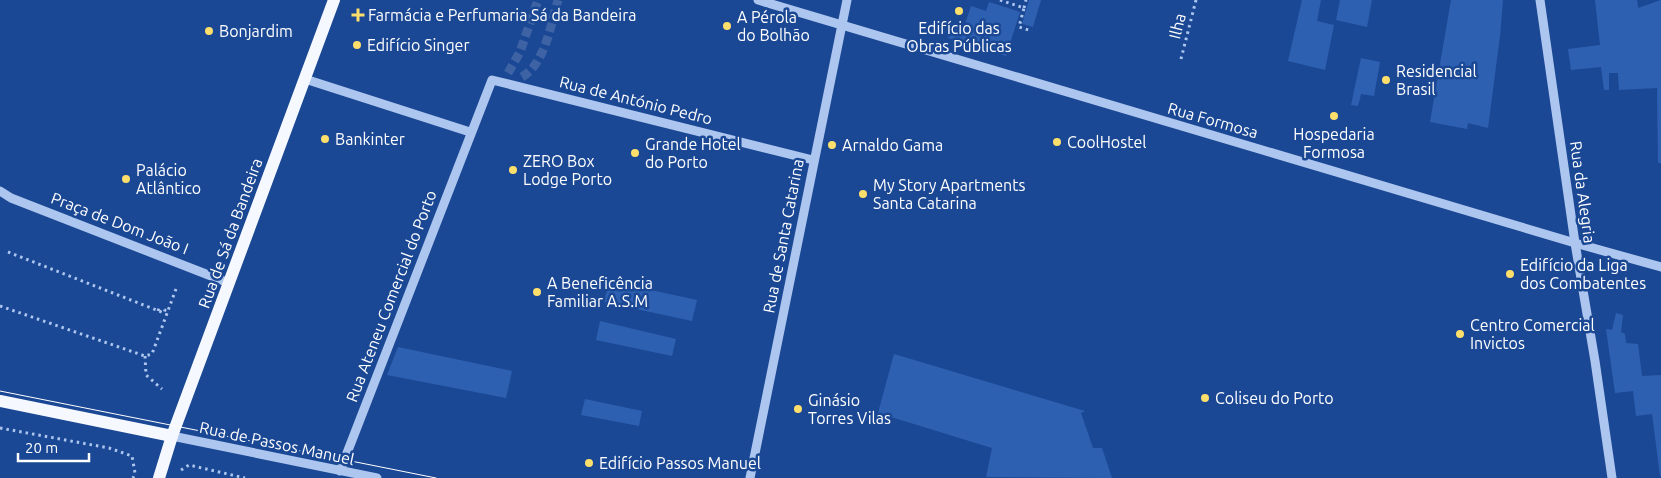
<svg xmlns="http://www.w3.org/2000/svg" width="1661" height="478" viewBox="0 0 1661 478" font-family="Ubuntu,sans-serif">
	<rect width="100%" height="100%" fill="#1b4894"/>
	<g fill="#2e60b2">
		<polygon points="1029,0 1041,0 1033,27 1022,24"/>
		<polygon points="1302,0 1321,0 1317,21 1334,25 1325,70 1288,61"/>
		<polygon points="1340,0 1372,0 1367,27 1336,20"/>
		<polygon points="1451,0 1503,0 1500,36 1488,128 1468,123 1467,129 1430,122"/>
		<polygon points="1595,0 1637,0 1638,8 1661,0 1661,163 1658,163 1657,88 1619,90 1618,73 1609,73 1609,90 1604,90 1601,67 1571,70 1568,49 1600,45"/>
		<polygon points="989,2 1020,12 1006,56 948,38 952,24 964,27 971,6 986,11"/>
		<polygon points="1361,58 1380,62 1374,96 1361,94 1358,106 1351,105"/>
		<polygon points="609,281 697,300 692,321 604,302"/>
		<polygon points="1616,313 1623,315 1621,332 1625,334 1626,343 1638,344 1642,376 1661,375 1661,476 1660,476 1652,414 1636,416 1633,391 1615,393 1606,329 1612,330"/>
		<polygon points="600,321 676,339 672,356 596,340"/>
		<polygon points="398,347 512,371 506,398 387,375"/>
		<polygon points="894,354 1085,411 1081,413 1093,448 1102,448 1112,478 986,477 992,448 878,413"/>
		<polygon points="585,399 642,411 639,426 581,415"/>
	</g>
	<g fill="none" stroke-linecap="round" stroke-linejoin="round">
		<g stroke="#3d63a4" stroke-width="9" stroke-dasharray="9 4.5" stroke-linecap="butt">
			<polyline points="508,73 520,52 538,0"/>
			<path d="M522,77C545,64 551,24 558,0"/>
		</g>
		<g stroke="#adc6ef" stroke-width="3" stroke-dasharray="2.5 4" stroke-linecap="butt">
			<polyline points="1000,0 1024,8 1019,27 1032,31"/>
			<polyline points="1024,8 1026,0"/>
			<polyline points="1181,59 1196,0"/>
			<polyline points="8,252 164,313 165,310 163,309"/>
			<polyline points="0,306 145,356 152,354 176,289"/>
			<polyline points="158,311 160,305"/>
			<polyline points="145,356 146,375 162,389"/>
			<polyline points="0,428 109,448 132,456 135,473 133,478"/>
			<polyline points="181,470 189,465 245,478"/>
		</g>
		<g stroke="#adc6ef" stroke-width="9">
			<polyline points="758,0 1575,243 1661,267"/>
			<polyline points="1540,0 1575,243 1595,361 1612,478"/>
			<polyline points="305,79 470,132"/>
			<polyline points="0,191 11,198 229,283"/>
			<polyline points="172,436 377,478"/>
			<polyline points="340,471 492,80 813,160"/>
			<polyline points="750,478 847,0"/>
		</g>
		<g stroke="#f5f8ff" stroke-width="12">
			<polyline points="0,401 172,436"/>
			<polyline points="159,478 172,436 334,0"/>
		</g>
		<polyline stroke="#fff" stroke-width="1" points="0,391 436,478"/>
	</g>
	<g fill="#ffdf6b" stroke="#1b4894" stroke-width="2">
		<circle cx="959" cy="11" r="5"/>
		<path d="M355.5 7.5h5v5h5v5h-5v5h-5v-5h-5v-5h5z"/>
		<circle cx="727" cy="26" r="5"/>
		<circle cx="209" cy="31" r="5"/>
		<circle cx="357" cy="45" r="5"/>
		<circle cx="1386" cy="80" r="5"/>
		<circle cx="1334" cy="116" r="5"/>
		<circle cx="325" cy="139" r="5"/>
		<circle cx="1057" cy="142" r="5"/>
		<circle cx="832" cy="145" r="5"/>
		<circle cx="635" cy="153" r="5"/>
		<circle cx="513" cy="170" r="5"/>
		<circle cx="126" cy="179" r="5"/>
		<circle cx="863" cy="194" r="5"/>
		<circle cx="1510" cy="274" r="5"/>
		<circle cx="537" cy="292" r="5"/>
		<circle cx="1460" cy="334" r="5"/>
		<circle cx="1205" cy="398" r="5"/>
		<circle cx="798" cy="409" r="5"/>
		<circle cx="589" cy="463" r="5"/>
	</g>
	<g text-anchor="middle" stroke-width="5" stroke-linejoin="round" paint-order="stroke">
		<g font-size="16" fill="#fff" stroke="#1b4894" text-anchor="start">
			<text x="368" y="21">Farmácia e Perfumaria Sá da Bandeira</text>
			<text x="737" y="23">A Pérola<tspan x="737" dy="18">do Bolhão</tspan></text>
			<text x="959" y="34" text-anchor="middle">Edifício das<tspan x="959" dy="18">Obras Públicas</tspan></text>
			<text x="219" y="37">Bonjardim</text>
			<text x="367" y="51">Edifício Singer</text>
			<text x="1396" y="77">Residencial<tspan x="1396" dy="18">Brasil</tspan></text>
			<text x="1334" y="140" text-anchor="middle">Hospedaria<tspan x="1334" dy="18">Formosa</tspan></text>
			<text x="335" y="145">Bankinter</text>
			<text x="1067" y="148">CoolHostel</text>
			<text x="645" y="150">Grande Hotel<tspan x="645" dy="18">do Porto</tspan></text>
			<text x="842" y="151">Arnaldo Gama</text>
			<text x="523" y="167">ZERO Box<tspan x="523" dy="18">Lodge Porto</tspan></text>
			<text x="136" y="176">Palácio<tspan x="136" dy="18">Atlântico</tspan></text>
			<text x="873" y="191">My Story Apartments<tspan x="873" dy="18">Santa Catarina</tspan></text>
			<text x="1520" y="271">Edifício da Liga<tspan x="1520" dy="18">dos Combatentes</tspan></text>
			<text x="547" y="289">A Beneficência<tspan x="547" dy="18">Familiar A.S.M</tspan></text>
			<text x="1470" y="331">Centro Comercial<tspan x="1470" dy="18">Invictos</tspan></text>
			<text x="1215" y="404">Coliseu do Porto</text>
			<text x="808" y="406">Ginásio<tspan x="808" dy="18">Torres Vilas</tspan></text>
			<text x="599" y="469">Edifício Passos Manuel</text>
		</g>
		<g font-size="16" fill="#fff" stroke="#1b4894">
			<text transform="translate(1177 26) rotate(-76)" y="6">Ilha</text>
			<text transform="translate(636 100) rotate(14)" y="6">Rua de António Pedro</text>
			<text transform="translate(1213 120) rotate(16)" y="6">Rua Formosa</text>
			<text transform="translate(1583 192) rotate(82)" y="6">Rua da Alegria</text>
			<text transform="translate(120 223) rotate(21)" y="6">Praça de Dom João I</text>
			<text transform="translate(230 233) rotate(-70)" y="6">Rua de Sá da Bandeira</text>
			<text transform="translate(783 236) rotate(-79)" y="6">Rua de Santa Catarina</text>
			<text transform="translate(391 296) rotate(-69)" y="6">Rua Ateneu Comercial do Porto</text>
			<text transform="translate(277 443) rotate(12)" y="6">Rua de Passos Manuel</text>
		</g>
	</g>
	<path d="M18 453v8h71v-8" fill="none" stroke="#ffffff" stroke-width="2.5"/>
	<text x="25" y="453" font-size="15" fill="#ffffff" stroke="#1b4894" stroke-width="4" paint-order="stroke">20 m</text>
</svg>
